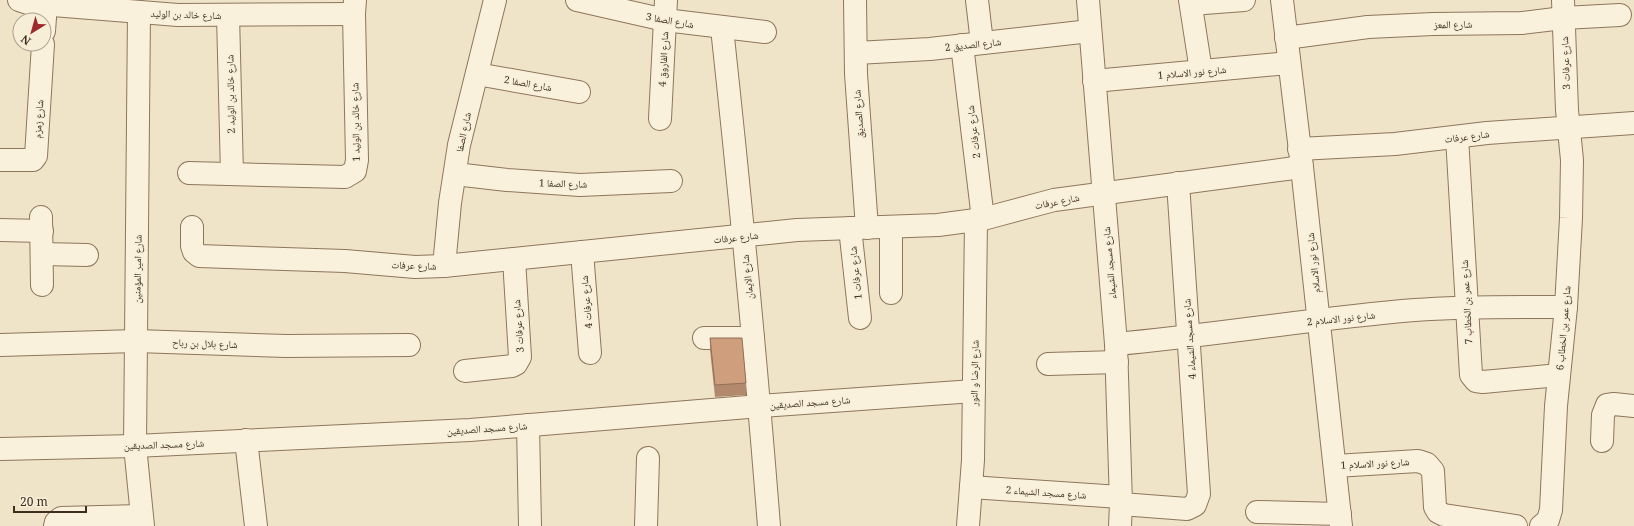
<svg xmlns="http://www.w3.org/2000/svg" width="1634" height="526" viewBox="0 0 1634 526" font-family="'Noto Serif','Noto Naskh Arabic',serif">
	<rect width="100%" height="100%" fill="#f0e4c8"/>
	<g fill="none" stroke-linecap="round" stroke-linejoin="round">
		<g stroke="#8d765c" stroke-width="24">
			<g id="street">
				<polyline points="19,0 28,3 178,15 354,14"/>
				<polyline points="577,0 665,20 765,32"/>
				<polyline points="855,0 856,74 867,228"/>
				<polyline points="977,0 982,43"/>
				<polyline points="1088,0 1116,344 1121,504 1120,526"/>
				<polyline points="1190,0 1201,71"/>
				<polyline points="1282,0 1302,167 1341,526"/>
				<polyline points="1191,4 1244,0"/>
				<polyline points="139,12 135,446 143,526"/>
				<polyline points="228,15 232,174"/>
				<path d="M722,28C740,194 756,360 769,526"/>
				<polyline points="44,31 46,4"/>
				<polyline points="1286,38 1368,27 1433,24 1522,23 1563,18 1620,15"/>
				<polyline points="962,45 983,219"/>
				<polyline points="856,53 930,49 1090,31"/>
				<polyline points="477,74 579,92"/>
				<polyline points="1094,81 1289,63"/>
				<polyline points="660,119 666,0"/>
				<polyline points="1457,137 1471,375 1476,381 1483,382 1559,375"/>
				<polyline points="1299,149 1395,144 1487,133 1634,123"/>
				<polyline points="0,160 33,160 36,156 43,44"/>
				<polyline points="189,173 345,177 355,171 357,160 354,14 355,0"/>
				<polyline points="455,174 507,180 580,185 671,181"/>
				<polyline points="41,217 42,285"/>
				<polyline points="192,227 192,246 194,252 199,256 345,261 415,267 444,266 797,230 938,225 983,219 1054,200 1302,167"/>
				<polyline points="850,228 860,318"/>
				<polyline points="0,230 42,231"/>
				<polyline points="582,252 590,353"/>
				<polyline points="42,254 87,255"/>
				<polyline points="444,266 450,203 459,145 495,0"/>
				<polyline points="891,293 891,227"/>
				<polyline points="704,338 753,338"/>
				<path d="M1116,344C1216,335 1315,318 1415,310C1465,306 1516,307 1566,307"/>
				<polyline points="0,345 136,341 286,346 409,345"/>
				<polyline points="1048,364 1117,362"/>
				<polyline points="465,371 512,366 516,364 520,357 514,259"/>
				<polyline points="528,425 530,526"/>
				<polyline points="246,440 256,526"/>
				<polyline points="1602,441 1603,415 1607,405 1614,404 1634,406"/>
				<polyline points="0,449 135,446 470,430 760,406 974,391"/>
				<polyline points="1335,466 1418,461 1427,464 1433,471 1435,507 1438,512 1444,515 1516,526"/>
				<polyline points="971,487 1120,497"/>
				<polyline points="1121,504 1187,509 1195,505 1199,494 1178,183"/>
				<polyline points="1257,512 1340,514"/>
				<polyline points="55,526 56,522 61,518 141,516"/>
				<polyline points="646,526 648,458"/>
				<polyline points="968,526 973,460 976,220"/>
				<polyline points="1541,526 1548,520 1551,510 1556,406 1566,307 1571,218 1572,160 1567,110 1563,0"/>
			</g>
		</g>
		<use href="#street" stroke="#faf1dc" stroke-width="22"/>
	</g>
	<polygon fill="#b2896c" points="710,338 746,383 746,395 715,397 710,350"/>
	<polygon fill="#cf9f7d" stroke="#916f58" points="710,338 742,338 746,383 715,385"/>
	<g text-anchor="middle" stroke-width="3" stroke-linejoin="round" paint-order="stroke">
		<g font-size="10" fill="#3d2e20" stroke="#f7eed8">
			<text transform="translate(186 14) rotate(2)" y="4">شارع خالد بن الوليد</text>
			<text transform="translate(670 20) rotate(10)" y="4">شارع الصفا 3</text>
			<text transform="translate(1453 24) rotate(-1)" y="4">شارع المعز</text>
			<text transform="translate(973 44) rotate(-6)" y="4">شارع الصديق 2</text>
			<text transform="translate(663 59) rotate(-87)" y="4">شارع الفاروق 4</text>
			<text transform="translate(1565 63) rotate(-92)" y="4">شارع عرفات 3</text>
			<text transform="translate(1192 72) rotate(-5)" y="4">شارع نور الاسلام 1</text>
			<text transform="translate(528 83) rotate(10)" y="4">شارع الصفا 2</text>
			<text transform="translate(230 94) rotate(-91)" y="4">شارع خالد بن الوليد 2</text>
			<text transform="translate(858 114) rotate(-94)" y="4">شارع الصديق</text>
			<text transform="translate(38 119) rotate(-86)" y="4">شارع زمزم</text>
			<text transform="translate(355 122) rotate(-91)" y="4">شارع خالد بن الوليد 1</text>
			<text transform="translate(463 132) rotate(-78)" y="4">شارع الصفا</text>
			<text transform="translate(973 132) rotate(-97)" y="4">شارع عرفات 2</text>
			<text transform="translate(1467 136) rotate(-7)" y="4">شارع عرفات</text>
			<text transform="translate(563 183) rotate(2)" y="4">شارع الصفا 1</text>
			<text transform="translate(1057 201) rotate(-11)" y="4">شارع عرفات</text>
			<text transform="translate(736 237) rotate(-6)" y="4">شارع عرفات</text>
			<text transform="translate(1109 263) rotate(-95)" y="4">شارع مسجد الشيماء</text>
			<text transform="translate(1313 263) rotate(-96)" y="4">شارع نور الاسلام</text>
			<text transform="translate(414 265) rotate(2)" y="4">شارع عرفات</text>
			<text transform="translate(137 269) rotate(-89)" y="4">شارع امير المؤمنين</text>
			<text transform="translate(855 273) rotate(-96)" y="4">شارع عرفات 1</text>
			<text transform="translate(747 277) rotate(-96)" y="4">شارع الايمان</text>
			<text transform="translate(586 302) rotate(-95)" y="4">شارع عرفات 4</text>
			<text transform="translate(1466 302) rotate(-93)" y="4">شارع عمر بن الخطاب 7</text>
			<text transform="translate(1341 318) rotate(-6)" y="4">شارع نور الاسلام 2</text>
			<text transform="translate(518 326) rotate(-94)" y="4">شارع عرفات 3</text>
			<text transform="translate(1563 328) rotate(-85)" y="4">شارع عمر بن الخطاب 6</text>
			<text transform="translate(1189 339) rotate(-94)" y="4">شارع مسجد الشيماء 4</text>
			<text transform="translate(205 343) rotate(2)" y="4">شارع بلال بن رباح</text>
			<text transform="translate(974 373) rotate(-89)" y="4">شارع الرضا و النور</text>
			<text transform="translate(810 402) rotate(-4)" y="4">شارع مسجد الصديقين</text>
			<text transform="translate(487 428) rotate(-4)" y="4">شارع مسجد الصديقين</text>
			<text transform="translate(164 444) rotate(-2)" y="4">شارع مسجد الصديقين</text>
			<text transform="translate(1375 463) rotate(-3)" y="4">شارع نور الاسلام 1</text>
			<text transform="translate(1046 492) rotate(4)" y="4">شارع مسجد الشيماء 2</text>
		</g>
	</g>
	<g transform="translate(32 32) rotate(217)"><circle r="19" fill="#f7eed8" stroke="#ada18e"/>
	<path d="M0-3L7 15L0 10L-7 15Z" fill="#9e2a2b"/>
	<text y="-6" font-size="11" font-weight="bold" text-anchor="middle" fill="#3d2e20">N</text>
	</g>
	<path d="M14 506v6h72v-6" fill="none" stroke="#3d2e20" stroke-width="2"/>
	<text x="20" y="506" font-size="12" fill="#3d2e20" stroke="#f7eed8" stroke-width="3" paint-order="stroke">20 m</text>
</svg>
